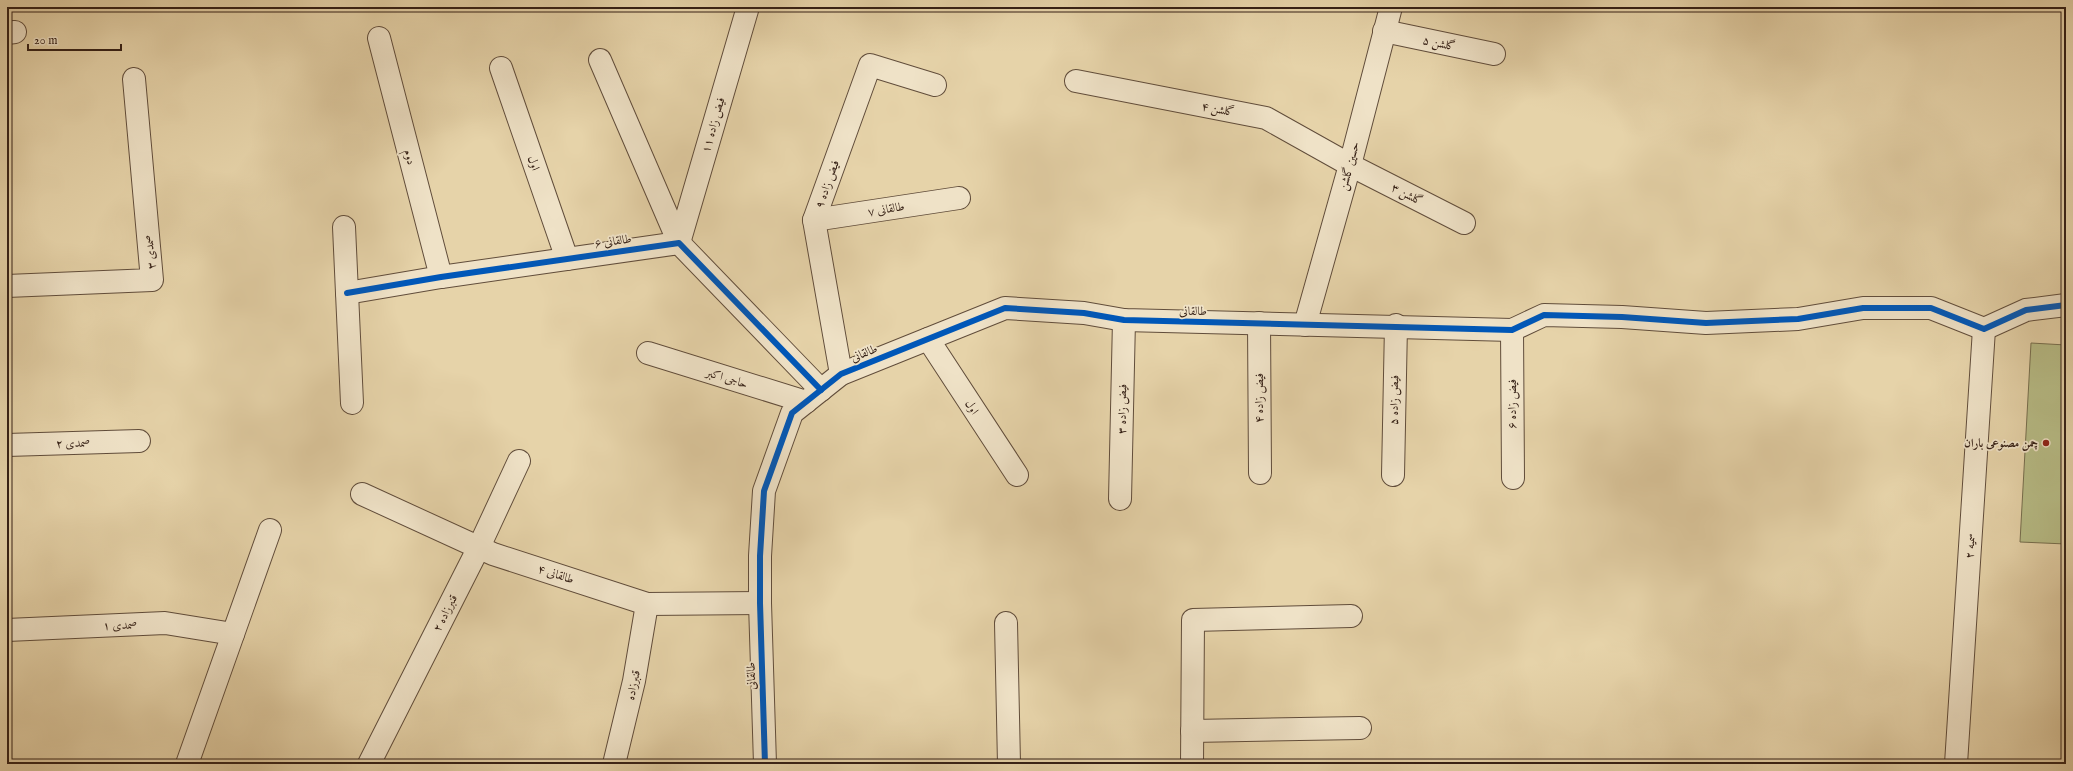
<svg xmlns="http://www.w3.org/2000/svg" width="2073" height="771" viewBox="0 0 2073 771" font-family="'IM FELL English',Amiri,serif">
	<rect width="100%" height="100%" fill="#e6d3a9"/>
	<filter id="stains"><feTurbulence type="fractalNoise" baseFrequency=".005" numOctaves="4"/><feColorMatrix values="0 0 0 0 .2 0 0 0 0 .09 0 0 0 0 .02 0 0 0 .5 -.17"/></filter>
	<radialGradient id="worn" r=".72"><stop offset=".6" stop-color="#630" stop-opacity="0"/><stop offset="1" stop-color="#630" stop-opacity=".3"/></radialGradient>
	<polygon fill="#b7bc86" stroke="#766e4e" points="2031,343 2066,345 2066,544 2020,542"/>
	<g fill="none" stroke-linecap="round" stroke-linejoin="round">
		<g stroke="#614d3b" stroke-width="24">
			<g id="minor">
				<polyline points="1384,31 1494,54"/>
				<polyline points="7,33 15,32"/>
				<polyline points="379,38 441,277"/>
				<polyline points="600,60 679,243"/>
				<polyline points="501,68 567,259"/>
				<polyline points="1076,81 1266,118 1350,165 1464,223"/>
				<polyline points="814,220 959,198"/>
				<polyline points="344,227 352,403"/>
				<polyline points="679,243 748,7"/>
				<polyline points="7,286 152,280 134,79"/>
				<polyline points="347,293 441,277 679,243 821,390"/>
				<polyline points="1259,323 1260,473"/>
				<polyline points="1305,325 1350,165 1391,7"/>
				<polyline points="1512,330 1513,478"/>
				<polyline points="928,339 1017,475"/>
				<polyline points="648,353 806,402"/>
				<polyline points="841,374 814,220 870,65 935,85"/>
				<polyline points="7,445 139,441"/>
				<polyline points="1393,475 1396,325"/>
				<polyline points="362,494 493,554 647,604 760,603"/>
				<polyline points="1120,499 1124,320"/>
				<polyline points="1006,623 1009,764"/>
				<polyline points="7,630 165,623 233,634"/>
				<polyline points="1192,731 1360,728"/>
				<polyline points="187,764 270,530"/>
				<polyline points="369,764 479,547 519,461"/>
				<polyline points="614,764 634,681 647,604"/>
				<polyline points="765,764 760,603 760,556 764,491 792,413 841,374 1005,308 1084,313 1124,320 1512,330 1544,315 1622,317 1706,323 1798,319 1863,308 1931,308 1984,329 2026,310 2066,305"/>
				<polyline points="1192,764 1193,620 1351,616"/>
				<polyline points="1956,764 1984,329"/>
			</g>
		</g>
		<use href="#minor" stroke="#efe2c7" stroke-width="22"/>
		<g stroke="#efe2c7" stroke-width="8">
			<g id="cycleway">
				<polyline points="347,293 441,277 679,243 821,390"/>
				<polyline points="765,764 760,603 760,556 764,491 792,413 841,374 1005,308 1084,313 1124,320 1512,330 1544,315 1622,317 1706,323 1798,319 1863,308 1931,308 1984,329 2026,310 2066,305"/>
			</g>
		</g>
		<use href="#cycleway" stroke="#0057b8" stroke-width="6"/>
	</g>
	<circle fill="#8f2418" stroke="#efe2c7" stroke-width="1.5" cx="2046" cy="443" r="4"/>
	<g text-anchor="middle" stroke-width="3.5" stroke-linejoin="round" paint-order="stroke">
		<g font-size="12" fill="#352016" stroke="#efe2c7">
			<text transform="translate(1439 43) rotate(12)" y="4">گلشن ۵</text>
			<text transform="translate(1218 109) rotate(11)" y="4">گلشن ۴</text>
			<text transform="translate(713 125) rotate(-74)" y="4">فیض زاده ۱۱</text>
			<text transform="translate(410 157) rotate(75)" y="4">دوم</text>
			<text transform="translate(534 163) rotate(71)" y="4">اول</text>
			<text transform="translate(1349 166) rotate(-75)" y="4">حسین گلشن</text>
			<text transform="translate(827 184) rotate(-70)" y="4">فیض زاده ۹</text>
			<text transform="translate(1407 194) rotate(27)" y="4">گلشن ۳</text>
			<text transform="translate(886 209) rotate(-9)" y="4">طالقانی ۷</text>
			<text transform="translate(613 241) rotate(-8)" y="4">طالقانی ۶</text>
			<text transform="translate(150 252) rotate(-95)" y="4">صمدی ۳</text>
			<text transform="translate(1193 311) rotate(1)" y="4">طالقانی</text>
			<text transform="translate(864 353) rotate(-22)" y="4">طالقانی</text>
			<text transform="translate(727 378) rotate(17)" y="4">حاجی اکبر</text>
			<text transform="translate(1259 398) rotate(-90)" y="4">فیض زاده ۴</text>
			<text transform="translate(1394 400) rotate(-89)" y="4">فیض زاده ۵</text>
			<text transform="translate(1512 404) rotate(-90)" y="4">فیض زاده ۶</text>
			<text transform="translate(972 407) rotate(57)" y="4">اول</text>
			<text transform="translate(1122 409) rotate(-89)" y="4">فیض زاده ۳</text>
			<text transform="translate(73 443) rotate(-2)" y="4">صمدی ۲</text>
			<text transform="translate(1970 546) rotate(-86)" y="4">سمیه ۲</text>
			<text transform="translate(556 574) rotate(18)" y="4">طالقانی ۴</text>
			<text transform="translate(445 613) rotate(-63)" y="4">قنبرزاده ۲</text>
			<text transform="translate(120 625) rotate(-2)" y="4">صمدی ۱</text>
			<text transform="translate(751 676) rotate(-92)" y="4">طالقانی</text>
			<text transform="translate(633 685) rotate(-78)" y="4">قنبرزاده</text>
		</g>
		<g font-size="12" font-weight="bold" fill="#352016" stroke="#efe2c7" text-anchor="end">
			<text x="2038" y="447">چمن مصنوعی باران</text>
		</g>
	</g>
	<rect width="2073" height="771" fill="none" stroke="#e6d3a9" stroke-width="24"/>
	<rect x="8" y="8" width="2057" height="755" fill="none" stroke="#352016" stroke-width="2"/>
	<rect x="12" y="12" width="2049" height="747" fill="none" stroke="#352016"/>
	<path d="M28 44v6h93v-6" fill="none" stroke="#352016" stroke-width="2"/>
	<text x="34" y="44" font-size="12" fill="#352016" stroke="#efe2c7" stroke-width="3" paint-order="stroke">20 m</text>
	<rect width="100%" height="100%" filter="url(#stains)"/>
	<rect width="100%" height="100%" fill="url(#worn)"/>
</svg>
